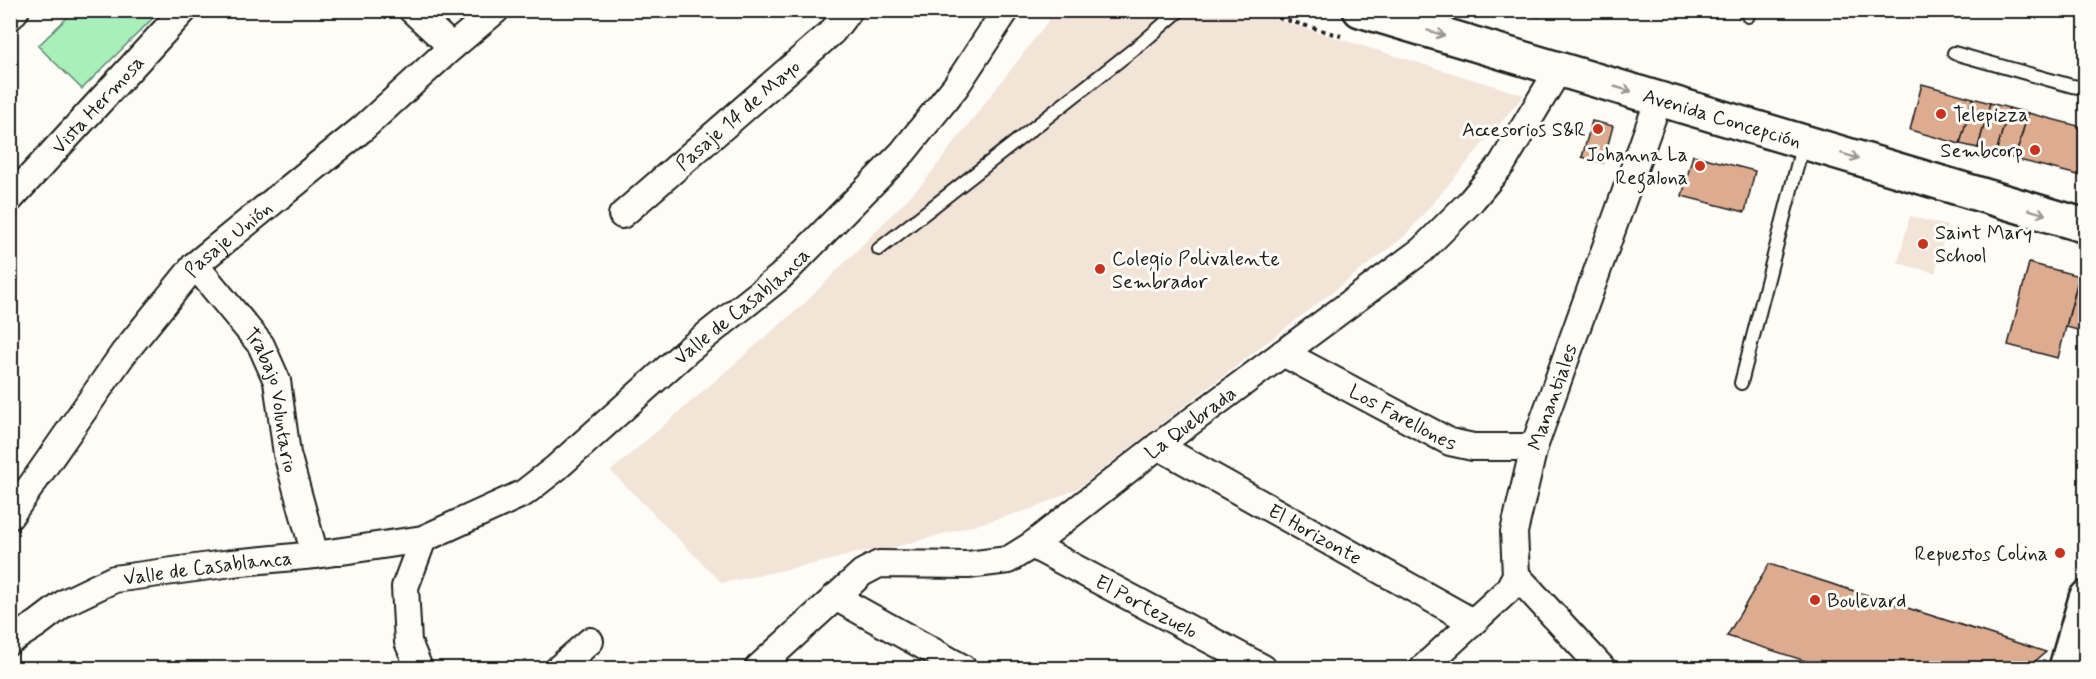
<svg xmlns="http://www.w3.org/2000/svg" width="2096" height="679" viewBox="0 0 2096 679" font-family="Mynerve,sans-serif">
	<rect width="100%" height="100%" fill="#fdfcf7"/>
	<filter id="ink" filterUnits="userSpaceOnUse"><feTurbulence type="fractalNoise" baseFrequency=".0167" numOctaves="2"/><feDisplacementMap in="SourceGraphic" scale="12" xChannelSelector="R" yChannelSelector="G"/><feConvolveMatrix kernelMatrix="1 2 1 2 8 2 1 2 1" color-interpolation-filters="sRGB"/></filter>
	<g filter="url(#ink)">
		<g fill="#f3e4d8">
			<polygon points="1056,11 1248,11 1524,95 1405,236 1078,488 1032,509 889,549 860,552 827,561 722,583 611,471 806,302 924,182"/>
			<polygon points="1910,216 1947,226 1935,273 1898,263"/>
		</g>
		<polygon fill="#a8efbb" stroke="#62866c" stroke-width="1.5" points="74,11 146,11 153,18 82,89 38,46"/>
		<g fill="#ddac90" stroke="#1c1c1c" stroke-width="1.5">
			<polygon points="1515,10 1540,10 1539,17"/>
			<polygon points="1922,84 1973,98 1960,144 1910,130"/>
			<polygon points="1973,98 1990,103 1978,148 1960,144"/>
			<polygon points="1990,103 2009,108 1996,153 1978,148"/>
			<polygon points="2009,108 2028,113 2015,159 1996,153"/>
			<polygon points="2028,113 2086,128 2086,177 2015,159"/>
			<polygon points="1592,121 1613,126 1603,163 1582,157"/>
			<polygon points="1693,155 1755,171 1745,212 1682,196"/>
			<polygon points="2029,263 2079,276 2058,358 2008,345"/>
			<polygon points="2083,263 2086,264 2086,332 2066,327"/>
			<polygon points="1769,564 2046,652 2027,668 1828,668 1727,636"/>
		</g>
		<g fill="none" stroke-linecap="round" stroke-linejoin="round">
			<g stroke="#1c1c1c" stroke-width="16">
				<g id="lane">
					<polyline points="1746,10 1748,16"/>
					<polyline points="1954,53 2072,86 2086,88"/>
					<polyline points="879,249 1143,42 1180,10"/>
					<polyline points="1741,383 1803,143"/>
				</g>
			</g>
			<g stroke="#1c1c1c" stroke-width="30">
				<g id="street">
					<polyline points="412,10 452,47"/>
					<polyline points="10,17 16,10"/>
					<path id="s1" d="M10,199L184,10"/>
					<path id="s2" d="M622,215L832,32L849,10"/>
					<path id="s3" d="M195,265L261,345L277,381L287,454L315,555"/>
					<path id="s4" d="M1283,353L1450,442L1473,447H1534"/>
					<path id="s5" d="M1158,446L1473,622"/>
					<path id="s6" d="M10,516L123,354L195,265L362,129L452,47L496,10"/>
					<path id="s7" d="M1032,545L1263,668"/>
					<polyline points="1516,575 1602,668"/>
					<polyline points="835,597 963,668"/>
					<path id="s8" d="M10,641L37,624L66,602L114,579L232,563L315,555L423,539L524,493L556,468L688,350L780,277L903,152L956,86L1006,10"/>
					<polyline points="419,668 408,642 405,587 423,539"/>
					<polyline points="559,668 590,641"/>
					<path id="s9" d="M758,668L862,573L879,564L968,565L1008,560L1032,545L1158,446L1422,250L1471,201L1502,164L1559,69"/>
					<path id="s10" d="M1423,668L1508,590L1516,575L1514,532L1534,447L1659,99"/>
				</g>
			</g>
			<g stroke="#1c1c1c" stroke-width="38">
				<g id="secondary">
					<path id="s11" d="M1360,10L2086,226"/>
					<polyline points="2066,668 2086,598"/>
				</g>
			</g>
			<g stroke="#1c1c1c" stroke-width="38">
				<polyline id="primary" points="2085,668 2086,668"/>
			</g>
			<polyline stroke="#1c1c1c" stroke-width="4" stroke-dasharray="4.5 4.5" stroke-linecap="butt" points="1252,10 1341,36"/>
			<use href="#lane" stroke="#fdfcf7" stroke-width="12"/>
			<use href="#street" stroke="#fdfcf7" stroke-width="26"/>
			<use href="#secondary" stroke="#fdfcf7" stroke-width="33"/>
			<use href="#primary" stroke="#fdfcf7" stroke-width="33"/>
		</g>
		<defs><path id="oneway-shaft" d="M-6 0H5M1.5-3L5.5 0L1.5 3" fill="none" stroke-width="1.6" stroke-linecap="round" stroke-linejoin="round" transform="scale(1.5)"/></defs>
		<g stroke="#989794">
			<use href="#oneway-shaft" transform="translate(1436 33) rotate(17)"/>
			<use href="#oneway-shaft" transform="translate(1623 89) rotate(16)"/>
			<use href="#oneway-shaft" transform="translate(1850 156) rotate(17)"/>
			<use href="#oneway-shaft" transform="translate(2037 212) rotate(17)"/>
		</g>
	</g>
	<g fill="#c8321e" stroke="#fdfcf7" stroke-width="2">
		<circle cx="1941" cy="114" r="6"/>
		<circle cx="1598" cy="129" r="6"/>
		<circle cx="2035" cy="150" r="6"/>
		<circle cx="1700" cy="166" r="6"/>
		<circle cx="1923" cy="244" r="6"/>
		<circle cx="1100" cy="269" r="6"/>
		<circle cx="2060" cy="553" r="6"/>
		<circle cx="1815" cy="600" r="6"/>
	</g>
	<g text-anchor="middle" stroke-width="6" stroke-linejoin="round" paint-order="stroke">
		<g font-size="20" fill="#1c1c1c" stroke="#fdfcf7">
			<text dy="7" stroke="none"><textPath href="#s1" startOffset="129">Vista Hermosa</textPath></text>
			<text dy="7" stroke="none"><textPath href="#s2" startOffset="153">Pasaje 14 de Mayo</textPath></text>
			<text dy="7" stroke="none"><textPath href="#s11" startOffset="378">Avenida Concepción</textPath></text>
			<text dy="7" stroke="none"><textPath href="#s6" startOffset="354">Pasaje Unión</textPath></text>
			<text dy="7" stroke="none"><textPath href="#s8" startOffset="831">Valle de Casablanca</textPath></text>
			<text dy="7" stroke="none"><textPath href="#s10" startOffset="316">Manantiales</textPath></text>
			<text dy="7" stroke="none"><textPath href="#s3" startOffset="160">Trabajo Voluntario</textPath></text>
			<text dy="7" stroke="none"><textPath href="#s4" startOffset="136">Los Farellones</textPath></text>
			<text dy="7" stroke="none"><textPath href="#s9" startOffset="518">La Quebrada</textPath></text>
			<text dy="7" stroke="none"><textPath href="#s5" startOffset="180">El Horizonte</textPath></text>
			<text dy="7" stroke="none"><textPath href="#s8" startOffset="216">Valle de Casablanca</textPath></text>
			<text dy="7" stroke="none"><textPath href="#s7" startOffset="130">El Portezuelo</textPath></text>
		</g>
		<g font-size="20" fill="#1c1c1c" stroke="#fdfcf7" text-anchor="start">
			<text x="1953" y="121">Telepizza</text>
			<text x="1586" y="136" text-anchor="end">Accesorios S&amp;R</text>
			<text x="2023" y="157" text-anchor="end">Sembcorp</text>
			<text x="1688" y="161" text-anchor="end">Johanna La<tspan x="1688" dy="23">Regalona</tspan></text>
			<text x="1935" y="239">Saint Mary<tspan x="1935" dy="23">School</tspan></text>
			<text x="1112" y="265">Colegio Polivalente<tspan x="1112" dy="23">Sembrador</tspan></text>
			<text x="2048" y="560" text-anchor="end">Repuestos Colina</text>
			<text x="1827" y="607">Boulevard</text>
		</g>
	</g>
	<rect width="2096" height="679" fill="none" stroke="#fdfcf7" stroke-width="36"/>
	<rect x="18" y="18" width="2060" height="643" fill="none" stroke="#1c1c1c" stroke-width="2" filter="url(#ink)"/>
</svg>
